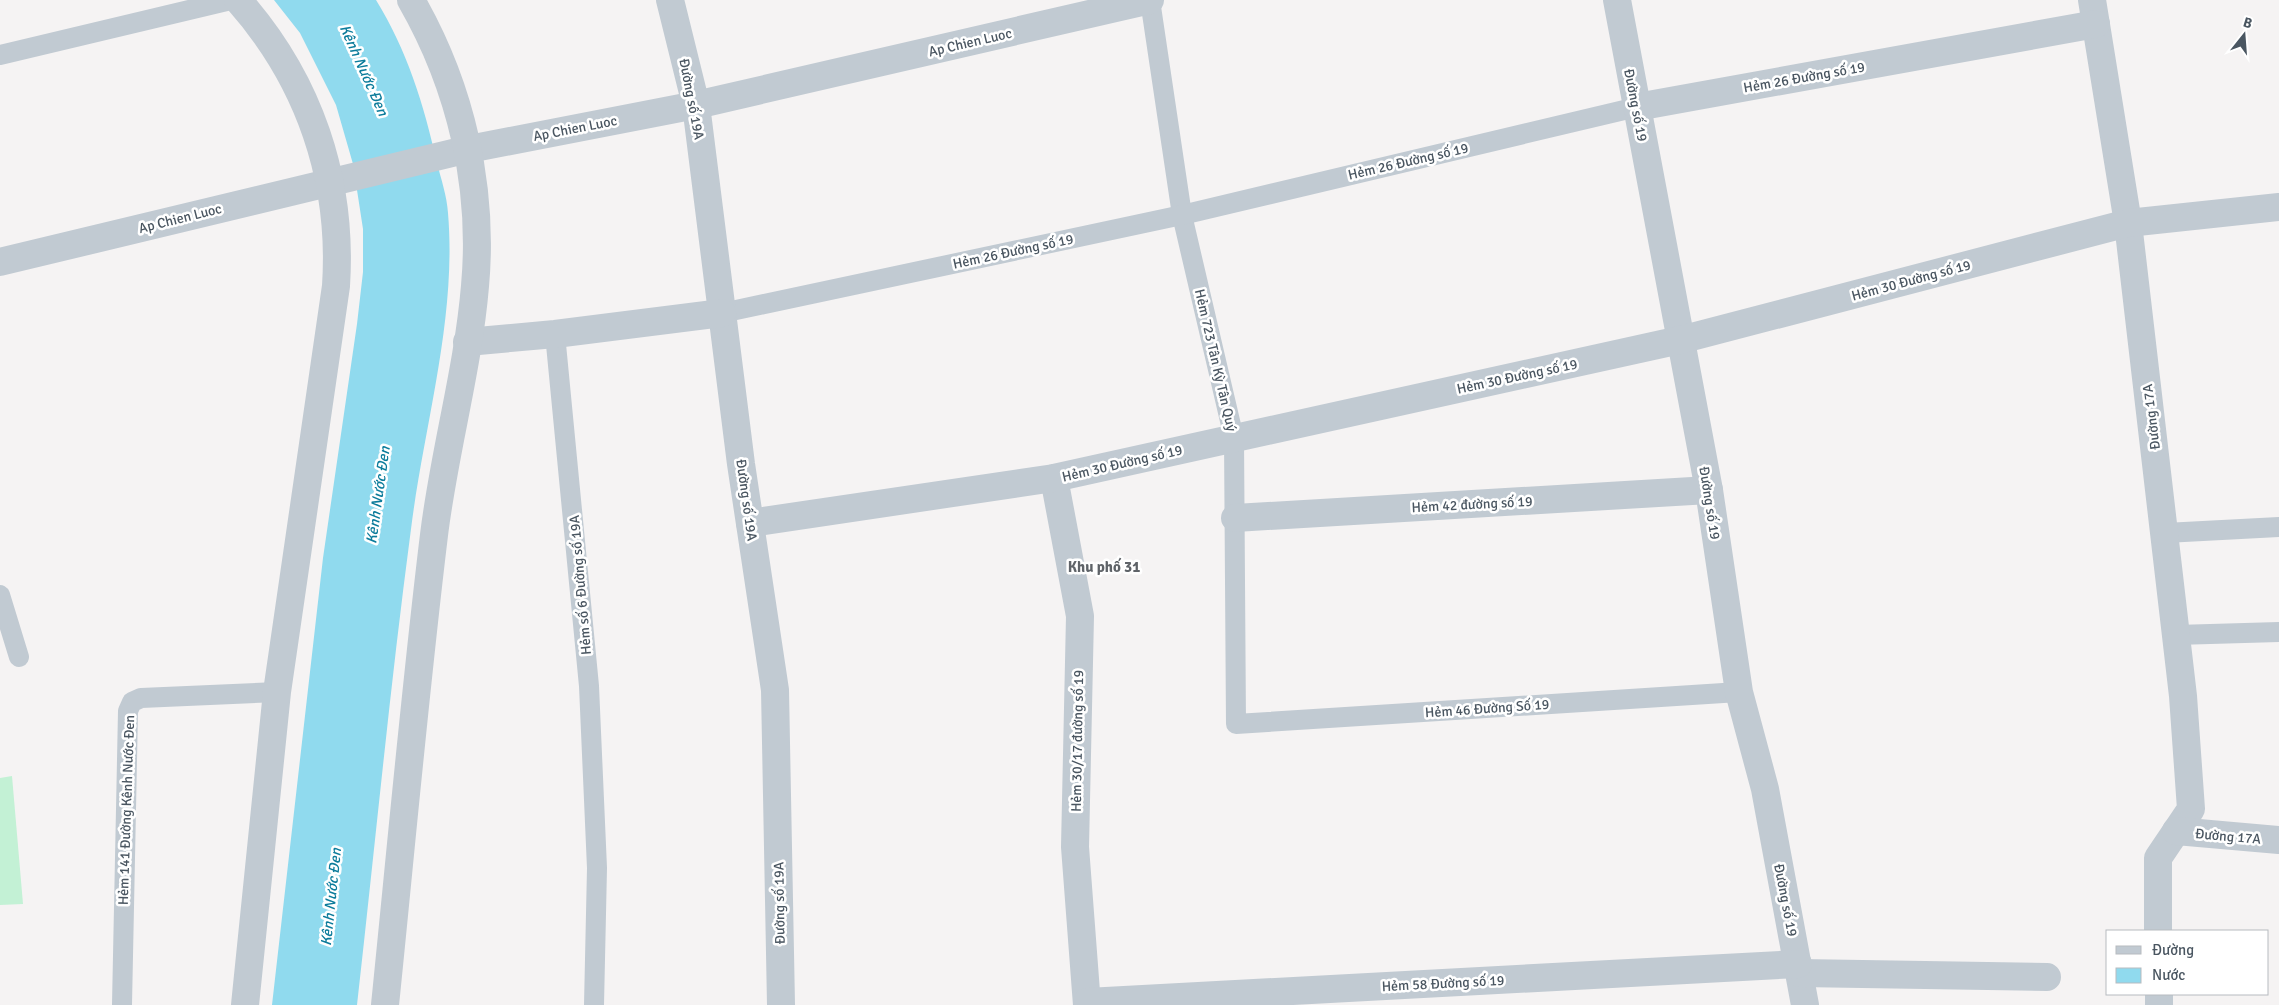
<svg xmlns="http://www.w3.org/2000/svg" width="2279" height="1005" viewBox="0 0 2279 1005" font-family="Signika,sans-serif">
	<rect width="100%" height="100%" fill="#f5f3f3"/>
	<polygon fill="#c3f1d5" points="12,776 23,904 0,905 0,778"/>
	<path fill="#90daee" d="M274,0H376C407,50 424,105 437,163C441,179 447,196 448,213C457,319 424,425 411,529C390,687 375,846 357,1005H272L323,558L357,324L363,272V229L353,164L336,105L300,33Z"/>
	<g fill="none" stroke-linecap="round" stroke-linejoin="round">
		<g stroke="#c1cad2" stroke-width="20">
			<polyline points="1150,0 1182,215 1234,438 1236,724 1739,692"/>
			<polyline points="0,55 231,0"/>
			<polyline points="722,313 1182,215 1637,107"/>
			<polyline points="555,334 589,686 597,868 594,1005"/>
			<polyline points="2165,533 2279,527"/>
			<polyline points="0,595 19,657"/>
			<polyline points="2176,635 2279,632"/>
			<polyline points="122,1005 128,711 132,702 141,698 277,692"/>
		</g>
		<g stroke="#c1cad2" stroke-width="28">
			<polyline points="670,0 696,105 741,464 775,690 781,1005"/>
			<polyline points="1617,0 1709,490 1739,692 1765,789 1805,1005"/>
			<polyline points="2092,0 2128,223 2183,696 2191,809 2158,858 2158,931"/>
			<polyline points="1637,107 2096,24"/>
			<polyline points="0,262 469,149 696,105 1150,0"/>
			<polyline points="467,342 555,334 722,313"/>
			<polyline points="1054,478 1080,616 1075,847 1087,1005"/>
			<polyline points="1235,518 1709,490"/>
			<polyline points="750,523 1054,478 1680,340 2128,223 2279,207"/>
			<polyline points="2176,831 2279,840"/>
			<polyline points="1800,973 2047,977"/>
			<polyline points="2159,994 2159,1005"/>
			<polyline points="1087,1002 1798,964"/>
		</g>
		<g stroke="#c1cad2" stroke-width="28">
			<path d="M238,0C309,80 343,179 336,286L277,692L245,1005"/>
			<path d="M385,1005C401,848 415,691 434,535C444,452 468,370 475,286C484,187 461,87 411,0"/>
		</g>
	</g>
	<g text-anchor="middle" stroke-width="5" stroke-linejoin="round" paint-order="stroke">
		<g font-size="14" fill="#4a5661" stroke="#fff">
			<text transform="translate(970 42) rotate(-13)" y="5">Ap Chien Luoc</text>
			<text transform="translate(1804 77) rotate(-10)" y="5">Hẻm 26 Đường số 19</text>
			<text transform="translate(692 99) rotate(79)" y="5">Đường số 19A</text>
			<text transform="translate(1636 105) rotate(79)" y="5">Đường số 19</text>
			<text transform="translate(575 128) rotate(-11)" y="5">Ap Chien Luoc</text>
			<text transform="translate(1408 161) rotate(-13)" y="5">Hẻm 26 Đường số 19</text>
			<text transform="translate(180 218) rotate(-14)" y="5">Ap Chien Luoc</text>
			<text transform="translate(1013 251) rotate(-12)" y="5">Hẻm 26 Đường số 19</text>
			<text transform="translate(1911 280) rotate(-15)" y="5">Hẻm 30 Đường số 19</text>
			<text transform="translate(1216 360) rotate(77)" y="5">Hẻm 723 Tân Kỳ Tân Quý</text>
			<text transform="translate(1517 376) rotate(-12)" y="5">Hẻm 30 Đường số 19</text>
			<text transform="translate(2151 417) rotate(-97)" y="5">Đường 17A</text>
			<text transform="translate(1122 463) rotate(-13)" y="5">Hẻm 30 Đường số 19</text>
			<text transform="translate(747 500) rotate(82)" y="5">Đường số 19A</text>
			<text transform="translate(1710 503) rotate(81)" y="5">Đường số 19</text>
			<text transform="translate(1472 504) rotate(-3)" y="5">Hẻm 42 đường số 19</text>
			<text transform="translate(580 585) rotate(-95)" y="5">Hẻm số 6 Đường số 19A</text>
			<text transform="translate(1487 708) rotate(-4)" y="5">Hẻm 46 Đường Số 19</text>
			<text transform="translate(1077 741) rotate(-89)" y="5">Hẻm 30/17 đường số 19</text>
			<text transform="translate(126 810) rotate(-88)" y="5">Hẻm 141 Đường Kênh Nước Đen</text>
			<text transform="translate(2228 836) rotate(5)" y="5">Đường 17A</text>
			<text transform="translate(1786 900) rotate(79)" y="5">Đường số 19</text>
			<text transform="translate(779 903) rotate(-91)" y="5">Đường số 19A</text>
			<text transform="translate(1443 983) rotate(-3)" y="5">Hẻm 58 Đường số 19</text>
		</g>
		<g font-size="15" font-style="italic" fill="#0c7c9b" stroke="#fff">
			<text transform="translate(364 70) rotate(66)" y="5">Kênh Nước Đen</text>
			<text transform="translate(378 495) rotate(-82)" y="5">Kênh Nước Đen</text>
			<text transform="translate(331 897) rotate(-84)" y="5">Kênh Nước Đen</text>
		</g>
		<g font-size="15" font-weight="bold" fill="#5f6368" stroke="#fff">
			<text x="1104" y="572">Khu phố 31</text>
		</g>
	</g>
	<rect x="2106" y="930" width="162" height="65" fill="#ffffff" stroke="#b7bbc0"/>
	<rect x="2116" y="946" width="25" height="8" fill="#c1cad2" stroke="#b7bbc0"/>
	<text x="2152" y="955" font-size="15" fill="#4a5661">Đường</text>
	<rect x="2116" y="968" width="25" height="15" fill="#90daee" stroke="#b7bbc0"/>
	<text x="2152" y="980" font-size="15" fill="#4a5661">Nước</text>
	<g transform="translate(2244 35) rotate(17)" stroke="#ffffff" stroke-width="4" paint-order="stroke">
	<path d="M0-4L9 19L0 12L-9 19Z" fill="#4a5661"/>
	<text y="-8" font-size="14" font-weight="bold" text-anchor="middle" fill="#4a5661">B</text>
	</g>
</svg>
